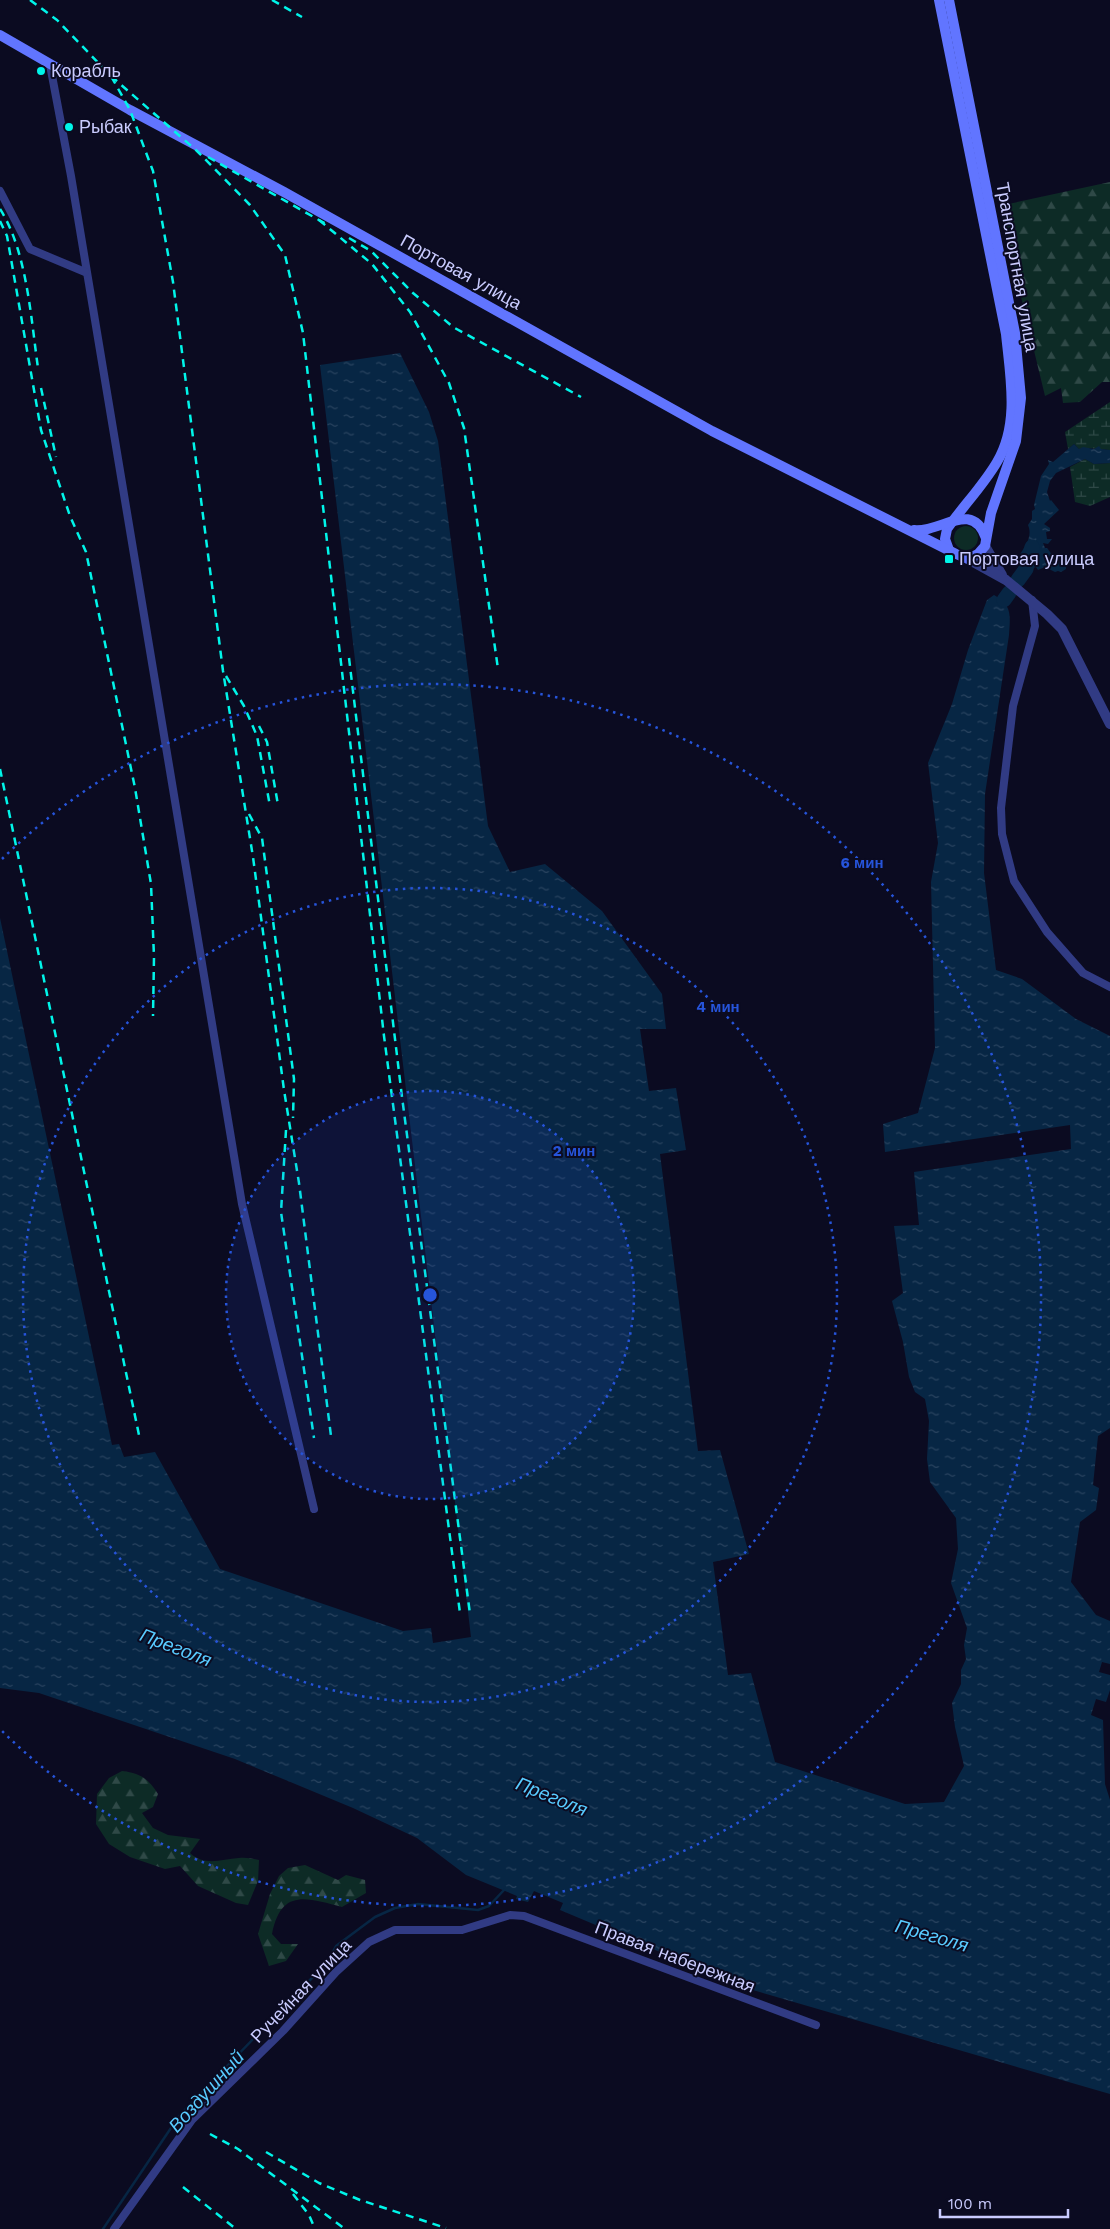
<svg xmlns="http://www.w3.org/2000/svg" width="1110" height="2229" viewBox="0 0 1110 2229" font-family="'Work Sans',sans-serif">
	<defs>
		<pattern id="forest-firs" width="22" height="20" patternUnits="userSpaceOnUse" patternTransform="scale(1.25)"><rect width="22" height="20" fill="#0d2b26"/><path d="M5 1l3.5 6h-7zM16 11l3.5 6h-7z" fill="#2f4947"/></pattern>
		<pattern id="wetland-marsh" width="20" height="14" patternUnits="userSpaceOnUse" patternTransform="scale(1.25)"><rect width="20" height="14" fill="#0d2b26"/><path d="M1 5h8M5 5V1M11 12h8M15 12V8" fill="none" stroke="#2f4947"/></pattern>
		<pattern id="water-ripples" width="26" height="14" patternUnits="userSpaceOnUse" patternTransform="scale(1.25)"><rect width="26" height="14" fill="#072644"/><path d="M2 4q2-2 4 0t4 0M15 11q2-2 4 0t4 0" fill="none" stroke="#2a4460"/></pattern>
	</defs>
	<rect width="100%" height="100%" fill="#0b0b21"/>
	<circle fill="#0d2b26" cx="966" cy="538" r="12"/>
	<g fill="url(#forest-firs)">
		<polygon points="1110,182 1110,382 1102,382 1080,402 1063,403 1061,388 1045,396 999,206"/>
		<path d="M122,1771C140,1773 149,1779 158,1794L153,1807L142,1813L153,1828L168,1835L200,1839L190,1853C205,1867 222,1859 239,1858C246,1857 253,1859 259,1860L258,1881L248,1905L236,1903L198,1886L180,1866L165,1869L130,1857L109,1844L96,1824L97,1794L109,1778Z"/>
		<path d="M305,1865L338,1880L346,1875L365,1880L366,1893L342,1907C307,1898 281,1888 272,1934L281,1944H298L286,1961L269,1966L258,1934L270,1894L279,1876L288,1868Z"/>
	</g>
	<g fill="url(#wetland-marsh)">
		<polygon points="1110,402 1110,450 1088,448 1079,449 1074,444 1068,449 1065,432"/>
		<polygon points="1085,459 1094,464 1110,463 1110,497 1090,506 1075,502 1070,467"/>
	</g>
	<g fill="url(#water-ripples)">
		<path d="M400,353L429,412L438,441L488,826L510,872L545,864L602,911L662,994L666,1029H640L649,1091L676,1088L686,1150L660,1154L698,1451L720,1450L749,1554L713,1562L728,1675L751,1673L775,1762L905,1804L944,1802L964,1766L955,1727L952,1703L961,1684V1670L966,1659L964,1645L967,1628L951,1583L958,1549L956,1518L930,1482L927,1459L929,1421L925,1399L915,1392L909,1377L903,1342L892,1301L903,1293L894,1226L919,1225L914,1172L1071,1149L1070,1125L885,1152L883,1124L918,1113L935,1048L931,882L938,843L928,763L952,704L968,650L987,600L994,595C1013,605 1010,617 1009,635L985,794L984,873L996,970L1022,979L1076,1019L1110,1036V1428L1098,1436L1093,1485L1099,1488L1096,1510L1080,1522L1071,1582L1096,1615L1110,1621V1664L1102,1662L1099,1672L1110,1675V1690L1106,1702L1096,1699L1091,1715L1103,1720L1105,1784L1110,1800V2094L746,1988L560,1910L563,1903L534,1891L528,1902L516,1899L517,1896L466,1875L417,1838L353,1808L235,1759L39,1693L0,1688V918L112,1445L119,1444L124,1457L155,1452L220,1569L403,1631L431,1628L433,1643L471,1637L320,365Z"/>
		<path d="M1074,444L1079,449L1083,447L1094,449L1099,446L1101,449L1110,450V463L1094,464L1085,459L1056,473L1050,481L1047,492L1050,501L1051,500L1059,510L1044,524L1050,528V531L1046,532L1047,539H1052L1048,544L1043,543L1045,548H1047L1053,556L1060,555L1057,559L1064,565L1066,564V569L1061,572L1058,571L1055,572L1045,567L1038,570L1036,567L1030,569L1025,565L1019,556C1025,546 1033,537 1028,525L1032,519V511L1035,509L1034,505L1041,476L1049,464L1048,460L1053,462Z"/>
	</g>
	<g fill="none" stroke-linecap="round" stroke-linejoin="round">
		<g stroke="#072644" stroke-width="2.5">
			<polyline points="290,2000 327,1963 336,1946 375,1917 395,1908 418,1904 478,1910 489,1906 504,1890"/>
			<polyline points="103,2229 179,2116 283,2008"/>
		</g>
		<g stroke="#072644" stroke-width="15">
			<polyline points="1018,580 1026,569 1032,547"/>
			<polyline points="1004,600 1009,593"/>
		</g>
		<g stroke="#313b84" stroke-width="8">
			<polyline points="50,65 71,176 242,1204 314,1509"/>
			<polyline points="0,191 30,249 85,272"/>
			<polyline points="1032,600 1035,626 1013,706 1001,808 1002,834 1014,881 1047,932 1083,973 1110,987"/>
			<polyline points="114,2229 192,2120 283,2031 336,1972 369,1942 395,1930 462,1930 510,1915 524,1916 816,2025"/>
		</g>
		<g stroke="#313b84" stroke-width="10">
			<polyline points="985,546 1002,575"/>
			<polyline points="968,559 1006,580 1047,614 1062,629 1110,724"/>
		</g>
		<g stroke="#6175ff" stroke-width="10">
			<path d="M939,0L1006,334C1010,375 1020,424 997,462C983,486 963,506 947,529L945,539L949,550"/>
			<polyline points="0,35 130,110 284,192 712,431 956,554 968,559 978,554 985,546 991,513 1016,441 1021,398 1015,333 949,0"/>
			<path d="M914,530C941,533 972,499 986,538"/>
		</g>
		<g stroke="#00f5e9" stroke-width="2.5" stroke-dasharray="8 6" stroke-linecap="butt">
			<polyline points="30,0 57,20 111,76 130,110 153,171 173,282 223,671 253,857 284,1090 299,1183 331,1436"/>
			<polyline points="272,0 302,17"/>
			<polyline points="111,76 197,151 250,205 285,255 303,333 384,1036 460,1613"/>
			<polyline points="208,157 326,224"/>
			<path d="M0,209C27,251 31,319 38,368"/>
			<polyline points="319,220 372,264 410,312 449,383 464,428 498,669"/>
			<polyline points="0,221 7,236 41,430 70,516 86,552 135,788 151,884 154,957 153,1016"/>
			<polyline points="349,238 371,251 413,293 453,327 581,397"/>
			<polyline points="41,388 56,457"/>
			<polyline points="349,658 402,1097 470,1614"/>
			<polyline points="226,676 244,706 257,736 270,806"/>
			<polyline points="259,726 267,742 278,805"/>
			<polyline points="0,769 139,1435"/>
			<polyline points="249,814 262,838 294,1079 293,1118"/>
			<polyline points="286,1130 281,1212 314,1438"/>
			<polyline points="210,2134 238,2149 345,2229"/>
			<polyline points="266,2152 319,2183 360,2200 446,2228"/>
			<polyline points="183,2187 236,2229"/>
			<polyline points="293,2194 309,2215 315,2229"/>
		</g>
	</g>
	<circle cx="430" cy="1295" r="204" fill="#2654da" fill-opacity=".12"/>
	<g fill="none" stroke="#2654da" stroke-width="2.5" stroke-dasharray="2.5 5">
		<circle cx="430" cy="1295" r="204"/>
		<circle cx="430" cy="1295" r="407"/>
		<path d="M2 859A611 611 0 1 1 2 1731"/>
	</g>
	<g fill="#00f5e9" stroke="#0b0b21" stroke-width="2">
		<circle cx="41" cy="71" r="5"/>
		<circle cx="69" cy="127" r="5"/>
		<rect x="944" y="554" width="10" height="10" rx="2.5"/>
	</g>
	<g text-anchor="middle" stroke-width="4" stroke-linejoin="round" paint-order="stroke">
		<g font-size="18" fill="#caccff" stroke="#0b0b21" text-anchor="start">
			<text x="51" y="77">Корабль</text>
			<text x="79" y="133">Рыбак</text>
			<text x="959" y="565">Портовая улица</text>
		</g>
		<g font-size="18" fill="#caccff" stroke="#0b0b21">
			<text transform="translate(1017 267) rotate(80)" y="6">Транспортная улица</text>
			<text transform="translate(461 272) rotate(29)" y="6">Портовая улица</text>
			<text transform="translate(675 1957) rotate(21)" y="6">Правая набережная</text>
			<text transform="translate(301 1991) rotate(-46)" y="6">Ручейная улица</text>
		</g>
		<g font-size="19" font-style="italic" fill="#58cbff" stroke="#0b0b21">
			<text transform="translate(176 1647) rotate(21)" y="7">Преголя</text>
			<text transform="translate(552 1796) rotate(22)" y="7">Преголя</text>
			<text transform="translate(932 1935) rotate(16)" y="7">Преголя</text>
			<text transform="translate(206 2091) rotate(-48)" y="7">Воздушный</text>
		</g>
	</g>
	<circle cx="430" cy="1295" r="8" fill="#2654da" stroke="#0b0b21" stroke-width="2.5"/>
	<g font-size="15" text-anchor="middle" font-weight="bold" fill="#2654da" stroke="#0b0b21" stroke-width="4" stroke-linejoin="round" paint-order="stroke">
		<text x="862" y="868">6 мин</text>
		<text x="718" y="1012">4 мин</text>
		<text x="574" y="1156">2 мин</text>
	</g>
	<path d="M940 2209v8h128v-8" fill="none" stroke="#caccff" stroke-width="2.5"/>
	<text x="948" y="2209" font-size="15" fill="#caccff" stroke="#0b0b21" stroke-width="4" paint-order="stroke">100 m</text>
</svg>
